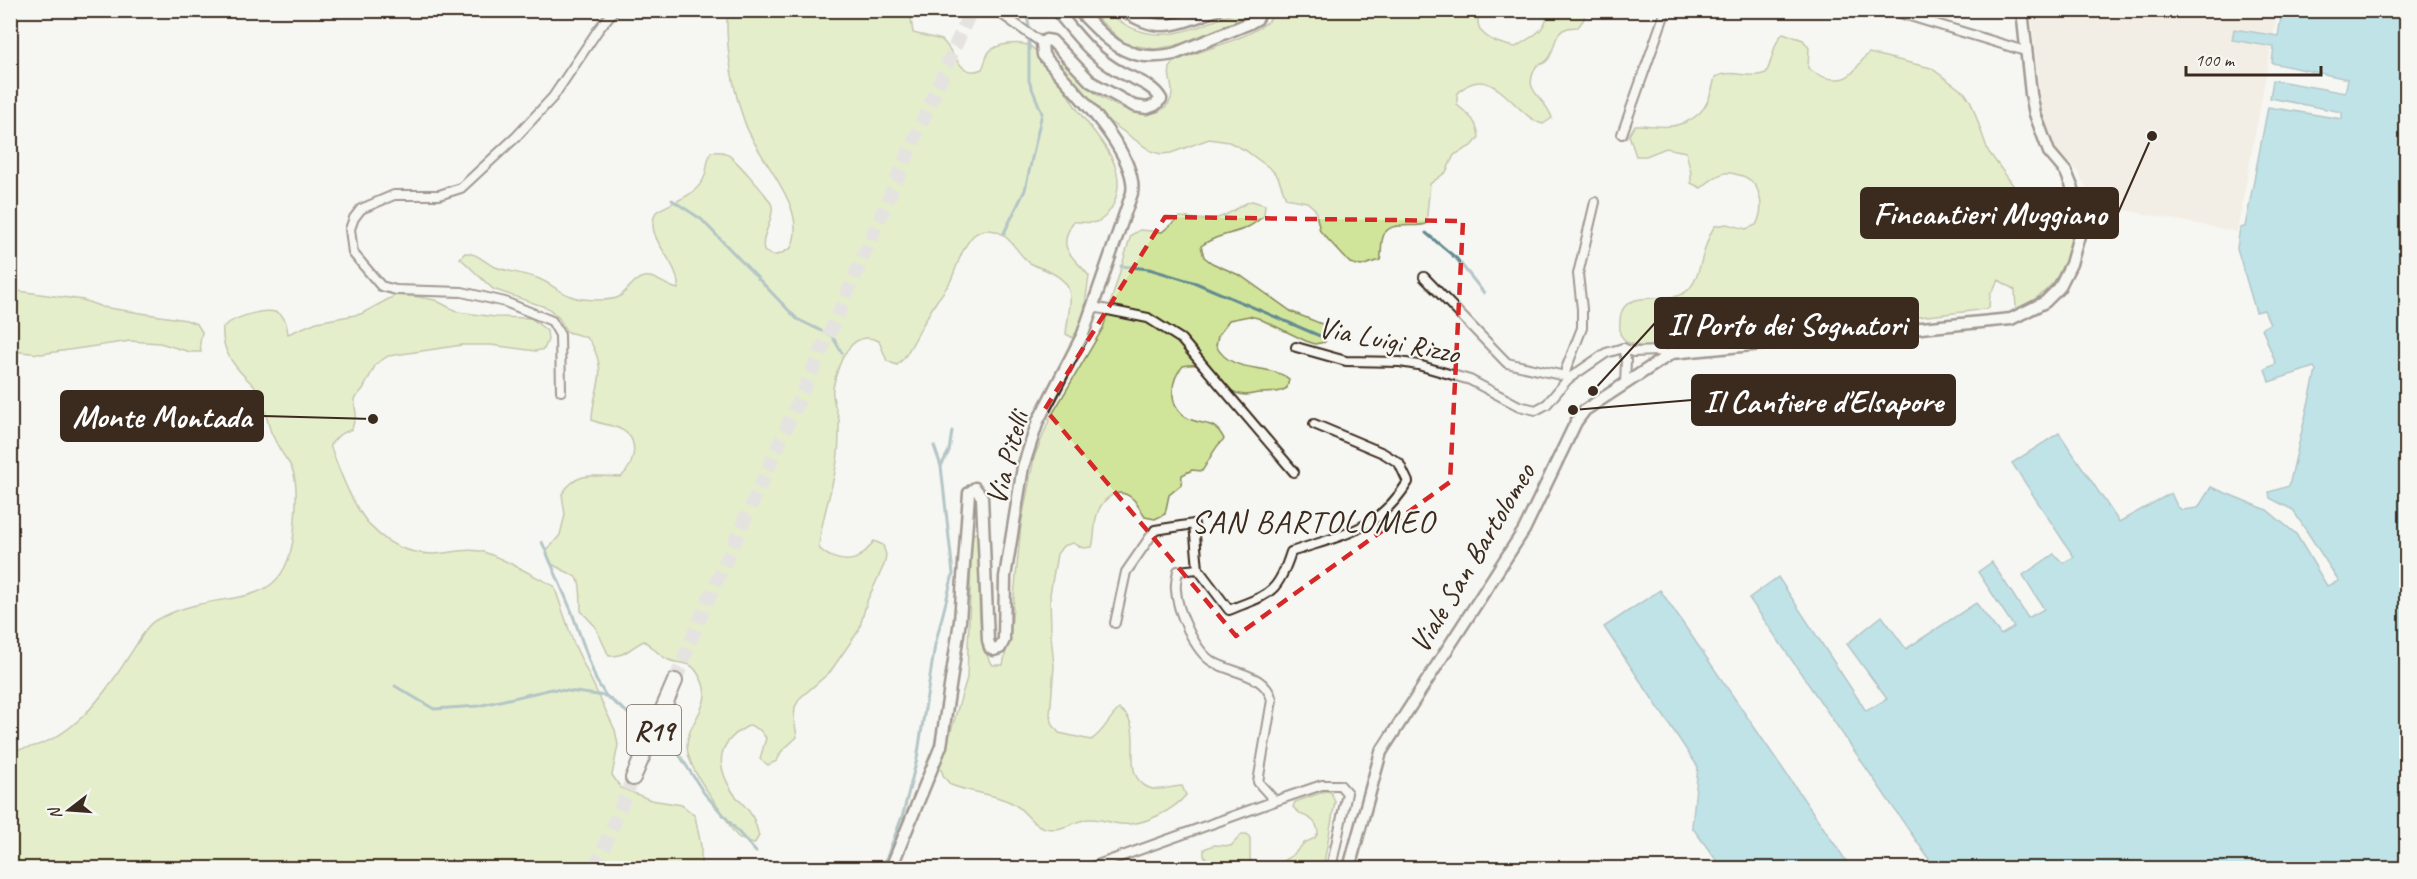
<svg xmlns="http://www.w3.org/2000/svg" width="2417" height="879" viewBox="0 0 2417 879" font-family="Caveat,sans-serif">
	<rect width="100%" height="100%" fill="#f6f6f2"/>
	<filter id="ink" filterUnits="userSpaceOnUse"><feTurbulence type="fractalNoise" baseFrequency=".0167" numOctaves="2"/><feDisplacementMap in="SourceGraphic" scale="12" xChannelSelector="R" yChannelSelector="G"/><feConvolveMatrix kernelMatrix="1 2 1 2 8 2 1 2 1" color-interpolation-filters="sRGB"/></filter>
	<g filter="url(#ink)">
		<polygon fill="#f0e5d6" points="2031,11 2278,11 2237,232 2094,204 2078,172 2056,151 2042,121"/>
		<g fill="#d1e59a" stroke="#86885c" stroke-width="1.5">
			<path d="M727,11H916L911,19L913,33L942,40C955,52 960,79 982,69C985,64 986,56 989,52C997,43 1018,42 1028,45C1041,50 1067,93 1075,106C1095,137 1130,163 1114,203C1111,210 1104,220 1096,222C1088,224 1081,221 1073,222C1055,251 1074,256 1089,276L1082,326L1073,338L1066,334C1070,296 1081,282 1036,266C1020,261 1013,236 995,231C988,229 980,230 974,235C963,245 957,266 951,280C947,288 941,295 936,302C924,320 916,340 904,358L897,365L887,361L879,341C850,327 837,366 833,388C831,398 837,410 839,420C839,427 839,446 838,453C835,485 821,515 819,548C828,558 848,565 860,556C865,553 870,546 874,541L883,545L886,555L884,565L867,601L859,630L830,672L800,698L795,707L794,718L797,737L781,752L777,761L768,765L760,759L766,738L760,730L750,725C718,741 714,762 732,791C738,801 749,808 753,818C756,823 757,830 759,836L754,844C747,842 743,841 737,836C731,830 728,821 723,813C711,796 687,767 687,745C688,717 719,705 697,672C690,660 680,665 669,660C660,657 652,646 644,641C630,647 626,657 609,656L595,626L581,611C580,571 583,582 550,563L546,552L560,535L565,515L562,494C578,469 596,477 621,477C635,465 641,438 620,429C611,424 602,425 592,420C592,392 607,379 595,351C593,347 592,342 588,339C583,335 572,334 566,331L559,318L548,308L493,289L460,258L465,253C477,253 483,261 493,266C507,272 523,273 537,278C553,284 565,298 583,299C592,300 611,301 619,297C627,292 634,278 644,277C656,275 666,287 678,289C681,261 642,239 656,212C671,202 694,197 703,180C708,171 706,161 711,152C716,152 721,151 725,153C733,156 770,198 772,206C774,222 760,235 764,251C775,259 780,254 791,248C810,207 758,161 745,123C732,87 726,49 727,11Z"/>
			<path d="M1090,11H1106C1153,52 1189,30 1239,11H1247V16L1185,44L1155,49L1125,44Z"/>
			<path d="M1275,11H1480C1470,35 1497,44 1516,47C1531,36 1546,33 1548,11H1585L1584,19L1578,27C1574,27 1568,27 1563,30C1550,38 1557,63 1537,65C1520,93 1545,95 1552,118L1543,124C1515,117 1491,57 1457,94V105C1469,115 1477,121 1479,137L1473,145L1454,155L1446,172L1430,184L1426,224C1411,229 1385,218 1382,241C1381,247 1382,253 1380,260L1361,266L1350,263L1320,231L1315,209L1307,202L1286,198L1278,177L1271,169L1245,150L1229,142L1209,139L1171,153L1161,154L1151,151L1103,117L1060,65L1063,61L1067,63C1076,73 1085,86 1096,94C1113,106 1153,126 1169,103C1178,89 1164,77 1172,63C1195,50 1268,36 1275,11Z"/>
			<path d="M1783,33L1803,40L1809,48L1808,68C1820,78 1841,85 1853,72C1859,66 1862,59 1869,53L1931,68L1965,93L1971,102L1988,151L2018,192L2035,206L2054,213L2072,215C2078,258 2054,294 2016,309L2015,290L1999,280L1990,294L1989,308L1971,311L1645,348L1626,342L1620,334C1620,327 1619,317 1622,311C1633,288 1672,307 1689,289C1702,276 1702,243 1715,226L1727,224L1746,229L1756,225C1765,208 1762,180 1739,175C1735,174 1730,172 1725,173C1716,175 1708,182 1701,188L1691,183V173L1686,152L1666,148L1646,156H1636L1629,135L1635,125C1648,124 1664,129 1677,125C1704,118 1710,101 1715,77C1734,68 1747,80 1766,73C1774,58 1772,45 1783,33Z"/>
			<path d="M1252,201L1265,205L1264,215C1243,237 1222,230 1201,246L1204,257L1212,263L1241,276L1292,312L1322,324L1327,333L1325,342L1315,344L1306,341L1258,318L1249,316L1229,320L1218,336L1216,346C1233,376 1267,362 1289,379L1287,388C1277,394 1270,392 1259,393C1255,393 1250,395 1245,395C1216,392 1220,358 1183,366C1169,381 1168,409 1189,419C1205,426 1215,420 1224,439C1213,448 1210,460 1202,471L1192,470L1182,475L1181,485L1169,495L1165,514L1155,519L1145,517C1141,511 1138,505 1134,500C1117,483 1100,501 1096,518C1094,528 1095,537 1092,547L1083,548L1073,543L1063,546L1057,554L1050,594L1051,635L1054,666L1050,715L1053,725L1059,733L1091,740C1104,732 1108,719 1119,709C1149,727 1116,774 1149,788C1158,792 1172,786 1182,786L1186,795C1173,811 1142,826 1121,824C1110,823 1100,818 1089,819C1072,821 1065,832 1045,828C1030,824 1025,809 1012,803C993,793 971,793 951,785L944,777L940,767L967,678L972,535L979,531C982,564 972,642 993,665H1003L1011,628L1021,525L1034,458L1050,418L1103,328L1131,235L1140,230L1162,232L1180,217C1195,218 1208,223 1223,216C1234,212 1241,204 1252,201Z"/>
			<polygon points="11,290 83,300 102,307 186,320 197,324 202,332 200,342 201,352 190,352 160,343 130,341 41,354 11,351"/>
			<path d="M396,295L413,296L435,300L458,312L495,317L531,318L547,331L548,340L544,349L536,351L491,345H462L388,356L376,364L363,389L354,399L356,414L352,429L339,435L330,445C349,496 368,553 433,554C449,554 462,548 479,551C497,554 535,577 554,586L574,644L615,730L618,745L612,775L621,788L651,800L682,805L695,816L701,846V868H11V750C78,748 114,678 147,628C153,620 160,618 169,614C232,586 290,618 295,521C296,504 299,477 289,463C283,455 275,441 271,432C266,419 265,404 259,392C256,387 251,383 247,379C232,364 221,349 223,327C233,318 271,304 282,316C287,321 287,328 288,334L317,322L361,314Z"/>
			<path d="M1326,791L1331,792L1335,802L1323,868H1271L1293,855L1304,843L1315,838L1318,833C1317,815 1302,819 1293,807L1295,802Z"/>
			<polygon points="1242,834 1247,834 1250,838 1250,858 1252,868 1212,868 1204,855 1204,849 1214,845 1231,846"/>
		</g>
		<g fill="#7eccdc" stroke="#638b90" stroke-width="1.5">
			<polygon points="2282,11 2406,11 2406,868 1935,868 1749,598 1778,577 1866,711 1887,699 1847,644 1882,616 1906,649 1976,603 2001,635 2014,627 1978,572 1992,562 2028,618 2044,609 2023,575 2054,554 2063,563 2074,557 2012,463 2059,433 2119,522 2171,493 2177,506 2182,510 2198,508 2211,487 2267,510 2296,534 2327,586 2339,581 2293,510 2270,498 2269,492 2289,486 2316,371 2314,367 2269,382 2265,369 2276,364 2262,328 2270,324 2264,310 2256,312 2237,248 2240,228 2245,227 2268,107 2342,119 2342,112 2270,98 2273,80 2345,93 2348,79 2272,63 2274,47 2232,40 2234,29 2278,36"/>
			<polygon points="1660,590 1851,868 1722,868 1692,827 1698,767 1604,627"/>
		</g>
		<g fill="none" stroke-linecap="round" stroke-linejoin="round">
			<g stroke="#638b90" stroke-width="3">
				<polyline points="1025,10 1029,25"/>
				<polyline points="672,200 701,219 797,319 832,336 842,353"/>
				<polyline points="1004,233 1025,190 1042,113 1029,81 1029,42"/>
				<polyline points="1426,233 1457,259 1484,293"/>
				<polyline points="1121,266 1149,269 1196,283 1320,336"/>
				<polyline points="941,466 949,451 952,431"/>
				<polyline points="542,542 571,610 596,680 606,696 646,727"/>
				<polyline points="395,686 434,709 478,706 552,689 606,696"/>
				<polyline points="661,738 675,748 704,793 756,852"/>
				<polyline points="883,868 903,814 917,759 935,645 953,574 941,466 934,446"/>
			</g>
			<g stroke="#d1cdc8" stroke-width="14" stroke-dasharray="14 7" stroke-linecap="butt">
				<polyline points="675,681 700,618 834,323 971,10"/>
				<polyline points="595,868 633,778"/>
			</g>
			<g stroke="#3b2a1e" stroke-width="12">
				<g id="street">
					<polyline points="996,10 1042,43"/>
					<polyline points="1890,10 2025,51"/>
					<polyline points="1622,134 1666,10"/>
					<polyline points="1424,277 1507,363 1565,376"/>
					<polyline points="1093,307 1148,318 1181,339 1294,472"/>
					<polyline points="1296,347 1346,361 1400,362 1418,365 1470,380 1519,406 1536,410 1547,404 1568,379 1606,353 1623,348 1633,352 1658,351 1667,355"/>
					<polyline points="1623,348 1626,360 1625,384"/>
					<polyline points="1568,379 1565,376 1566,369 1582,328 1582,309 1578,274 1595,202"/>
					<polyline points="561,391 560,335 552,321 505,302 462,292 396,290 381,286 353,253 350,229 354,218 361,209 394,195 439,195 461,188 516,137 553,97 598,30 614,10"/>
					<path d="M1314,424L1383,453L1399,463L1408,482C1378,531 1341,535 1291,552C1277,596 1268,594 1229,610L1198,569L1178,571C1177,577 1175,584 1176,590C1177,610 1195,652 1213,662C1234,674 1265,673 1272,700L1258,782L1275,801L1322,785H1340L1347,793L1331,868"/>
					<polyline points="1115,623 1126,572 1155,530 1194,524 1198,569"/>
					<polyline points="1089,868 1275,801"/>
				</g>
			</g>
			<g stroke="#3b2a1e" stroke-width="15">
				<g id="secondary">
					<path d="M1078,10C1109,41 1126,64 1174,54L1250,23L1257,19L1262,10"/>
					<path d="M1123,10C1161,36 1178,23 1217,10"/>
					<path d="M891,868L941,746L960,621L969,493L975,488L982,497L988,640L990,648L994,650L1000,648L1004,640L1005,577L1023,467L1038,421L1083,334L1132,193C1139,153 1069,86 1043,55L1042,43L1046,40L1052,41L1091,82L1134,106L1147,108L1155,105L1161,99C1153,85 1136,80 1122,73C1094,59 1076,34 1056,10"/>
					<polyline points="1349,868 1381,752 1524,530 1576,422 1585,410 1672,353 2011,319 2045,302 2059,288 2071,264 2080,232 2078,201 2066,172 2049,152 2035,114 2031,94 2022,10"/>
				</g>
			</g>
			<g stroke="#3b2a1e" stroke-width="18">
				<polyline id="highway" points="633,778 675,681"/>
			</g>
			<use href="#street" stroke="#f6f6f2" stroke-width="8"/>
			<use href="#secondary" stroke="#f6f6f2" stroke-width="10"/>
			<use href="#highway" stroke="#f6f6f2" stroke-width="14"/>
		</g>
	</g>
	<path d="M0 0H2417V879H0ZM1165,217L1463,221L1450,482L1236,636L1045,409Z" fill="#f6f6f2" fill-opacity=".55" fill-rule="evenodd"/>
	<path fill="none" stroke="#d62828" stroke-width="4.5" stroke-dasharray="12 8" stroke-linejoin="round" d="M1165,217L1463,221L1450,482L1236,636L1045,409Z"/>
	<g text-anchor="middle" stroke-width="4.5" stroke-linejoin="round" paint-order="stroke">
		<rect fill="#f6f6f2" stroke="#73675e" stroke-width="1.5" x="627" y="705" width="54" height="50" rx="4.5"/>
		<g font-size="28" font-weight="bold" fill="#3b2a1e">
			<text x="654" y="740">R19</text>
		</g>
		<g font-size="30" fill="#3b2a1e" stroke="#f6f6f2">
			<text transform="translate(1389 340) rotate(11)" y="10">Via Luigi Rizzo</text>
			<text transform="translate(1007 458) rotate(-75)" y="10">Via Pitelli</text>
			<text transform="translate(1472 558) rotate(-59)" y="10">Viale San Bartolomeo</text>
		</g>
		<g font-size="32" letter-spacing="1.5" fill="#3b2a1e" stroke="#f6f6f2">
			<text x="1313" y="532">SAN BARTOLOMEO</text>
		</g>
	</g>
	<path fill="none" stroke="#3b2a1e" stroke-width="2" d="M2152 136L2118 213M1593 391L1655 323M1573 410L1692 400M373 419L263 416"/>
	<g fill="#3b2a1e" stroke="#f6f6f2" stroke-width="2">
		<circle cx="2152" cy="136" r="6"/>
		<circle cx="1593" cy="391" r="6"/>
		<circle cx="1573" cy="410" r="6"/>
		<circle cx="373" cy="419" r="6"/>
	</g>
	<g fill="#3b2a1e" stroke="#3b2a1e" stroke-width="2">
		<rect x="1861" y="188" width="257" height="50" rx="6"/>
		<rect x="1655" y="298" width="263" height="50" rx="6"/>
		<rect x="1692" y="375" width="263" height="50" rx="6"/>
		<rect x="61" y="391" width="202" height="50" rx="6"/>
	</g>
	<g font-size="32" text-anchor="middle" font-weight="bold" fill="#fff">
		<text x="1990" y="224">Fincantieri Muggiano</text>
		<text x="1787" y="335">Il Porto dei Sognatori</text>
		<text x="1823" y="412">Il Cantiere d'Elsapore</text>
		<text x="162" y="427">Monte Montada</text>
	</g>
	<rect width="2417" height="879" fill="none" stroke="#f6f6f2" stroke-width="36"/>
	<rect x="18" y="18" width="2381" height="843" fill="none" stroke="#3b2a1e" stroke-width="2" filter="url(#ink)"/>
	<g transform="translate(69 810) rotate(253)" stroke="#f6f6f2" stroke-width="4.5" paint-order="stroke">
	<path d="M0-4.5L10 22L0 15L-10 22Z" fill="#3b2a1e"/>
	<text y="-9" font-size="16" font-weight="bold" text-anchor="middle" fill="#3b2a1e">N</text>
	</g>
	<path d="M2186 66v9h135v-9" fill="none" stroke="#3b2a1e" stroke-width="3"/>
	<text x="2195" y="66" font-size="18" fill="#3b2a1e" stroke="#f6f6f2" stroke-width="4.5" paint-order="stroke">100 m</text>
</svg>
